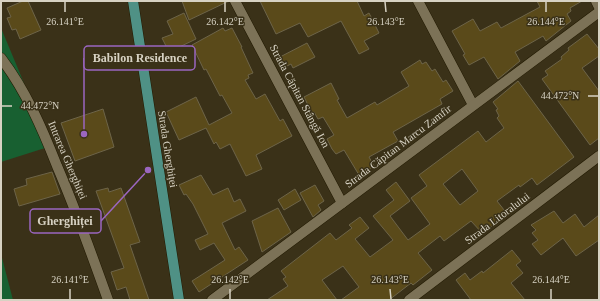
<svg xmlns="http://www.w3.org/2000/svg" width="600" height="301" viewBox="0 0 600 301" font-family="Georgia,serif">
	<rect width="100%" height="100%" fill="#3a3118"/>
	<g fill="#186031">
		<polygon points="1,28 39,119 45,148 1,162"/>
		<polygon points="1,254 13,300 1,300"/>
	</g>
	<g fill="#5a4a1a" stroke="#6d6448" fill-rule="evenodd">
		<polygon points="23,1 28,1 41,30 20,39 16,29 12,30 7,18 11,17 7,8"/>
		<polygon points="182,1 229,1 189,20"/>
		<polygon points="260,1 357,1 364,16 369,13 379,33 364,41 369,49 359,54 341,21 308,37 300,23 276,34"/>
		<polygon points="537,1 582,1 570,8 571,11 567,14 571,21 546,41 543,36 515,52 520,61 498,79 484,57 469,65 463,55 465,54 452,31 473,19 480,31 497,22 501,28 540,7"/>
		<polygon points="184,13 196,39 169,52 162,38 173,34 167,21"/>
		<polygon points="223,28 225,31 232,28 242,47 241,47 253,73 248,75 249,78 245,80 256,99 265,94 280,121 283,119 292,136 256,155 262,169 246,176 230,144 220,149 216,142 214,144 206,128 179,140 166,112 196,97 209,125 232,113 222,95 220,96 206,69 204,70 192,45"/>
		<polygon points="587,34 599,49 599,56 582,68 599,91 599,138 590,145 542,79 548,75 545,71 562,59 561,57 569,50 568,48"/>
		<polygon points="307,43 315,57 293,68 291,64 283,68 278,58"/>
		<polygon points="420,60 422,64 426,62 432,71 435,69 443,82 446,80 453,91 440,99 442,104 393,132 398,141 369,157 374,166 359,175 344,150 336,154 332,149 327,139 334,135 323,117 318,119 314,112 312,113 304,97 331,83 339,99 337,100 347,118 375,102 377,105 409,86 401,72"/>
		<path d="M518,81L574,157L537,185L532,178L520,187L519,185L497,201L508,215L482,233L471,221L444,241L440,236L418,253L432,270L413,285L411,283L389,300H341L359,287L343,266L322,280L337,300H267L288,286L283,279L286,277L281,271L330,233L336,240L352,228L349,225L360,217L369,228L355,239L370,257L393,240L373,216L394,200L386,190L396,182L410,201L390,216L408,240L430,224L411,198L427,186L419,175L478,131L486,142L504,128L497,118L499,116L496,110L498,109L493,102ZM462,169L478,191L460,205L443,184Z"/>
		<polygon points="103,109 114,147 75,161 61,123"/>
		<polygon points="52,172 60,194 19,206 14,189 27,185 26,179"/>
		<polygon points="201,175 213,195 228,188 234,202 240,199 246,211 222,223 235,250 239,247 248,260 199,292 192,281 225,260 214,243 200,250 195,240 208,234 193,204 186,194 184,195 179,185"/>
		<polygon points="315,185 324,201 318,205 321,210 313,217 300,193"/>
		<polygon points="108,188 109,192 121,188 140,242 130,245 149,300 130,300 126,287 117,290 111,272 124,268 96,191"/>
		<polygon points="295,189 301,200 284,210 278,200"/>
		<polygon points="278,208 291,232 262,252 252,221"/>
		<polygon points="554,211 563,223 575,214 584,227 599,215 599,240 576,256 563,238 541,255 532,244 538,240 532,233 536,230 531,225"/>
		<polygon points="512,250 521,261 516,265 523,273 511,283 525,300 471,300 456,280 465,273 470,280 482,271 483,273"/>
	</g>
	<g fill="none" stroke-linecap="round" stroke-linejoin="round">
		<g stroke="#211901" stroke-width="11">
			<g id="minor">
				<polyline points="235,1 342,203"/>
				<polyline points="418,1 473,105"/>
				<polyline points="596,1 599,7"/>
				<path d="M1,58C26,91 42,128 57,166C76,210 92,255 108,300"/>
				<polyline points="212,300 599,12"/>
				<polyline points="409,300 599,156"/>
			</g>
		</g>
		<g stroke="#211901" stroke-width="11">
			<polyline id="major" points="133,1 179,300"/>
		</g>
		<use href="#minor" stroke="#7c7257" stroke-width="10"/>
		<use href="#major" stroke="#4f9185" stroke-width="10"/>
	</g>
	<path fill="none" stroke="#d7d2c3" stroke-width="1.5" d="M65,2V12M225,2V12M385,2L386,12M546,2V12M588,96H598M2,106H12M70,289V299M230,289V299M390,289L391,299M551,289V299"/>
	<g text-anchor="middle" stroke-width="3" stroke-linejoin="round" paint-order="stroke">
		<g font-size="11" fill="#d7d2c3" stroke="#3a3118">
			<text transform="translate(300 96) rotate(62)" y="4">Strada Căpitan Stângă Ion</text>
			<text transform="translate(398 146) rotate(-37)" y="4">Strada Căpitan Marcu Zamfir</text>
			<text transform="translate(168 149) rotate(81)" y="4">Strada Gherghiței</text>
			<text transform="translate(68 160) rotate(67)" y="4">Intrarea Gherghiței</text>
			<text transform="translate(497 218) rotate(-37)" y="4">Strada Litoralului</text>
		</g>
	</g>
	<g font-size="10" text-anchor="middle" fill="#d7d2c3" stroke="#3a3118" stroke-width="3" stroke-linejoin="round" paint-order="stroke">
		<text x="65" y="25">26.141°E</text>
		<text x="225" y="25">26.142°E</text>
		<text x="386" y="25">26.143°E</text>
		<text x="546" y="25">26.144°E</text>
		<text x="560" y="99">44.472°N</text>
		<text x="40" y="109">44.472°N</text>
		<text x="70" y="283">26.141°E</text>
		<text x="230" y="283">26.142°E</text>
		<text x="390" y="283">26.143°E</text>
		<text x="551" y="283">26.144°E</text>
	</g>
	<path fill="none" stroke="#9b66c0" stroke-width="1.5" d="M84 134L84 58M148 170L101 221"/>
	<g fill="#9b66c0" stroke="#3a3118" stroke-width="1.5">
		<circle cx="84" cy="134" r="4"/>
		<circle cx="148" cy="170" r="4"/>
	</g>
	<g fill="#3a3118" stroke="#9b66c0" stroke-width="1.5">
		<rect x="84" y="46" width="111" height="24" rx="4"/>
		<rect x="30" y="209" width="71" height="24" rx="4"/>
	</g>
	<g font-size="12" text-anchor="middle" font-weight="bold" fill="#d7d2c3">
		<text x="140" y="62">Babilon Residence</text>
		<text x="65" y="225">Gherghiței</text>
	</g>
	<rect width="600" height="301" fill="none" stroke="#d7d2c3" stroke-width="4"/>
</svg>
